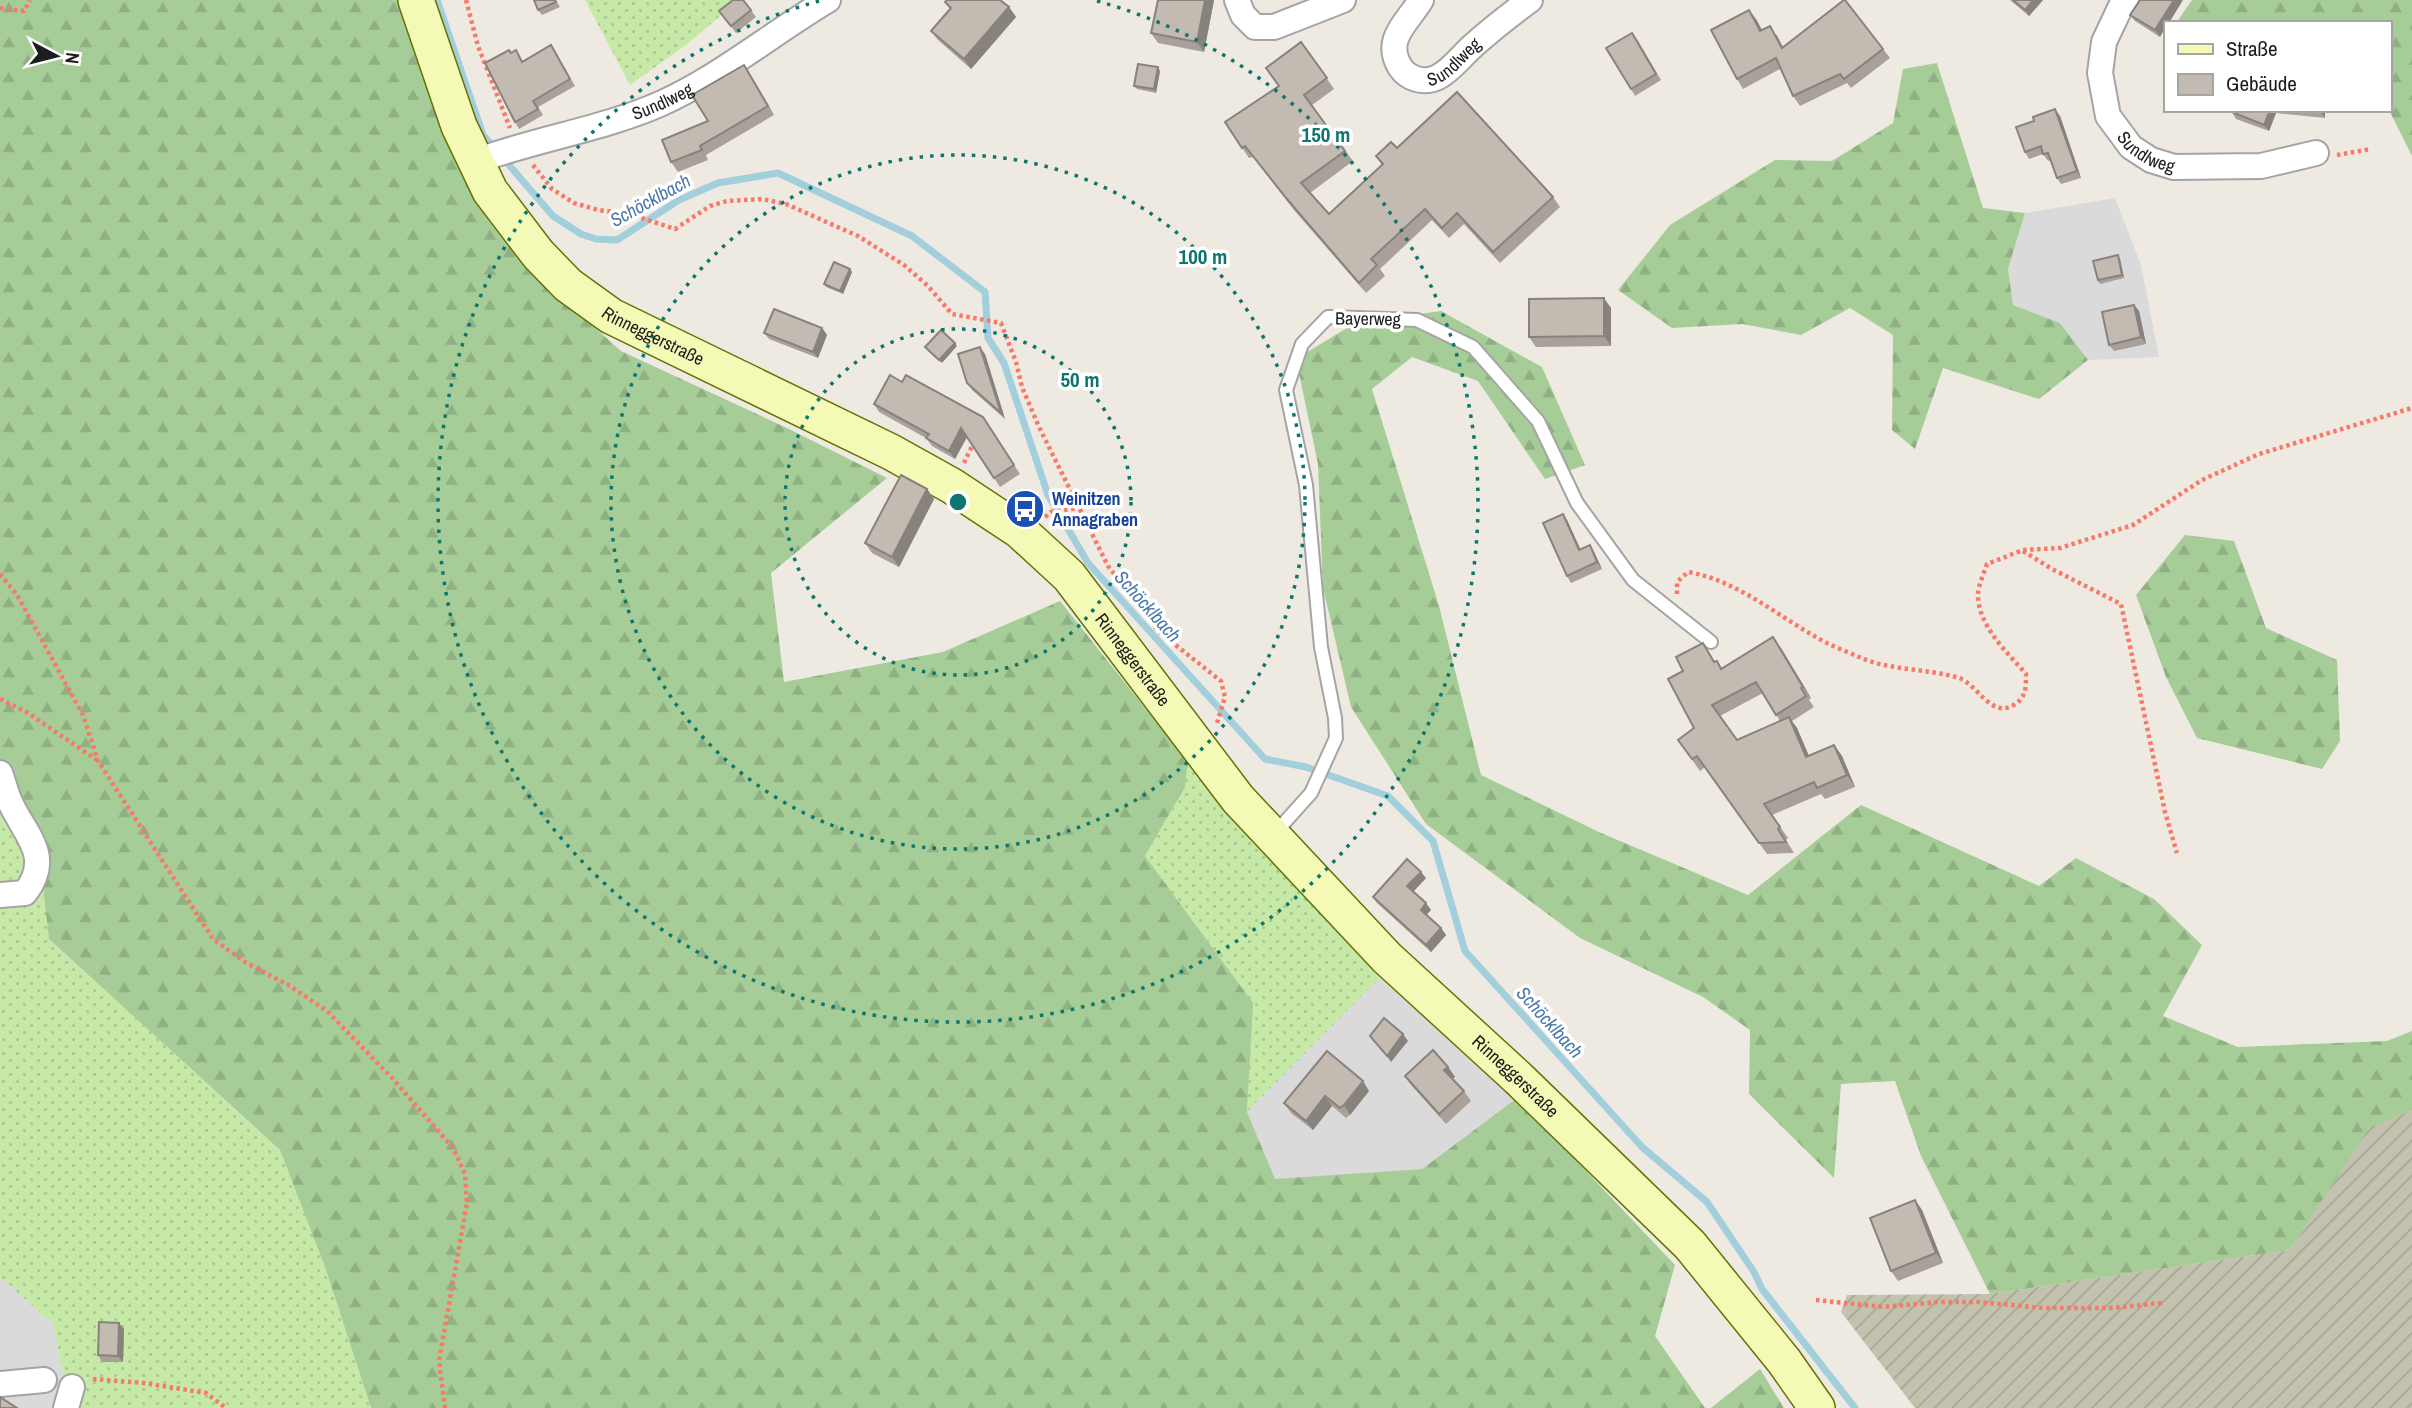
<svg xmlns="http://www.w3.org/2000/svg" width="2412" height="1408" viewBox="0 0 2412 1408" font-family="'Archivo Narrow',sans-serif">
	<defs>
		<pattern id="construction-furrows" width="10" height="10" patternUnits="userSpaceOnUse" patternTransform="scale(1.75)"><rect width="10" height="10" fill="#c2c2ae"/><path d="M-1 1l2-2M0 10L10 0M9 11l2-2" fill="none" stroke="#a6a695"/></pattern>
		<pattern id="grass-dots" width="8" height="8" patternUnits="userSpaceOnUse" patternTransform="scale(1.75)"><rect width="8" height="8" fill="#c7e9a8"/><path d="M2 2h.1M6 6h.1" fill="none" stroke="#aac790" stroke-width="1.8" stroke-linecap="round"/></pattern>
		<pattern id="forest-firs" width="22" height="20" patternUnits="userSpaceOnUse" patternTransform="scale(1.75)"><rect width="22" height="20" fill="#a6cd97"/><path d="M5 1l3.5 6h-7zM16 11l3.5 6h-7z" fill="#8eb082"/></pattern>
	</defs>
	<rect width="100%" height="100%" fill="#eeeae2"/>
	<g fill="#dbdada">
		<polygon points="2115,198 2141,265 2159,357 2088,360 2060,323 2013,305 2008,269 2025,213"/>
		<polygon points="1380,978 1517,1098 1422,1169 1275,1180 1247,1112"/>
		<polygon points="0,1277 53,1324 70,1408 0,1408"/>
	</g>
	<polygon fill="url(#construction-furrows)" points="2412,1110 2412,1408 1915,1408 1841,1312 1847,1295 1990,1294 2290,1250 2369,1127"/>
	<g fill="url(#grass-dots)">
		<polygon points="585,0 739,0 686,45 630,85"/>
		<polygon points="1188,762 1380,978 1247,1112 1252,1003 1145,856 1185,787"/>
		<polygon points="0,813 35,817 49,939 280,1150 325,1267 371,1408 70,1408 53,1324 0,1277"/>
	</g>
	<g fill="url(#forest-firs)">
		<polygon points="0,0 404,0 530,270 621,351 787,428 887,478 771,573 784,682 943,652 1060,601 1188,762 1185,787 1145,856 1253,1003 1247,1112 1275,1179 1422,1169 1517,1098 1675,1265 1655,1336 1705,1408 371,1408 325,1267 280,1150 49,939 35,818 0,813"/>
		<polygon points="2192,0 2412,0 2412,156 2389,110 2389,23 2176,23"/>
		<polygon points="1937,63 1983,208 2025,213 2008,269 2013,305 2060,323 2088,360 2039,399 1943,368 1915,449 1892,430 1893,335 1850,308 1801,335 1742,324 1672,328 1618,290 1670,225 1775,160 1832,161 1893,123 1903,69"/>
		<polygon points="1441,311 1542,367 1585,465 1545,479 1478,381 1412,357 1372,389 1439,606 1481,775 1601,833 1748,895 1861,805 2039,886 2076,858 2154,899 2202,945 2163,1016 2238,1047 2387,1041 2412,1031 2412,1110 2369,1128 2290,1250 1990,1294 1921,1156 1895,1081 1841,1084 1834,1178 1749,1094 1750,1030 1703,997 1580,938 1426,824 1351,707 1323,588 1318,464 1296,359 1355,323"/>
		<polygon points="2185,535 2234,541 2266,628 2337,660 2340,741 2322,769 2197,738 2166,677 2136,595"/>
		<polygon points="1760,1369 1784,1408 1711,1408"/>
	</g>
	<g fill="none" stroke-linecap="round" stroke-linejoin="round">
		<g stroke="#a3cedc" stroke-width="7">
			<polyline points="437,0 483,135 495,149"/>
			<polyline points="503,158 553,216 581,234 596,239 617,240 679,200 718,183 778,173 912,236 985,292 988,338 1004,363 1048,495 1088,563 1265,759 1306,767 1388,796 1433,841 1465,951 1642,1147 1707,1202 1754,1272 1762,1289 1855,1408"/>
		</g>
		<g stroke="#a4a4a4" stroke-width="16">
			<polyline id="service" points="1284,823 1311,793 1336,738 1335,718 1321,647 1306,485 1286,390 1302,344 1328,317 1417,320 1473,347 1538,421 1577,503 1633,580 1711,642"/>
		</g>
		<g stroke="#a4a4a4" stroke-width="28">
			<g id="minor">
				<polyline points="1237,0 1243,15 1255,27 1274,27 1343,0"/>
				<path id="s1" d="M1421,0C1408,22 1383,39 1400,67C1408,79 1424,84 1438,77C1452,70 1463,54 1475,44C1492,29 1511,14 1530,0"/>
				<path id="s2" d="M2126,0L2121,6L2104,42L2100,73L2108,116L2131,147L2151,160L2174,167L2261,166L2316,153"/>
				<path id="s3" d="M476,161C536,139 603,129 660,104C720,77 771,34 828,0"/>
				<path d="M0,773C4,783 6,794 11,804C26,836 53,857 25,893L0,895"/>
				<polyline points="0,1384 44,1380"/>
				<polyline points="66,1408 72,1387"/>
			</g>
		</g>
		<g stroke="#657205" stroke-width="38">
			<g id="secondary">
				<path id="s4" d="M416,0L459,126L490,191L538,254L568,285L611,316L891,452L952,486L1020,531L1069,576L1238,799L1387,958L1518,1078L1690,1245L1784,1361L1817,1408"/>
			</g>
		</g>
		<g stroke="#f97968" stroke-width="4.5" stroke-dasharray="3.5 3.5" stroke-linecap="butt">
			<polyline points="466,0 478,46 510,128"/>
			<polyline points="0,8 24,11 30,0"/>
			<polyline points="2337,155 2371,149"/>
			<polyline points="533,165 552,189 574,203 598,210 630,214 675,229 710,206 727,201 762,199 786,204 858,236 904,265 928,286 952,314 1001,323 1016,362 1022,387 1039,427 1108,566 1158,631 1221,681 1225,697 1217,723"/>
			<polyline points="964,463 974,442"/>
			<polyline points="1045,517 1051,512 1078,508"/>
			<polyline points="2023,551 2052,569 2121,604 2165,812 2177,853"/>
			<polyline points="0,574 17,595 83,715 98,761 213,939 245,962 290,986 327,1011 392,1078 453,1148 465,1174 467,1203 439,1361 445,1408"/>
			<path d="M1677,594V582L1688,572C1736,580 1775,614 1816,637C1829,645 1845,651 1859,657C1890,671 1927,668 1959,678C1977,684 1990,717 2012,706C2026,699 2026,688 2026,674C2008,653 1978,626 1978,595C1978,586 1984,573 1987,564L2023,550L2060,548L2133,525L2202,480L2259,454L2412,408"/>
			<polyline points="0,699 28,713 97,760"/>
			<polyline points="1816,1300 1884,1307 1937,1302 1979,1302 2043,1308 2111,1308 2162,1303"/>
			<polyline points="93,1379 144,1383 206,1393 226,1408"/>
		</g>
		<use href="#service" stroke="#fff" stroke-width="12"/>
		<use href="#minor" stroke="#fff" stroke-width="24"/>
		<use href="#secondary" stroke="#f5f9b6" stroke-width="35"/>
	</g>
	<g fill="#a8a099" fill-rule="evenodd">
		<polygon points="556,0 560,7 542,15 538,10"/>
		<polygon points="743,0 756,17 736,33 719,11"/>
		<polygon points="1214,0 1204,52 1158,43 1151,33"/>
		<polygon points="2010,0 2043,0 2029,16"/>
		<polygon points="945,2 1009,7 1016,17 971,69 938,40 931,31 950,9"/>
		<polygon points="2130,15 2165,23 2165,28 2160,37 2135,21"/>
		<polygon points="1756,19 1762,30 1777,35 1783,47 1883,49 1890,58 1851,88 1847,83 1800,106 1793,96 1780,69 1743,89 1737,79"/>
		<polygon points="1637,39 1661,80 1635,96 1631,89"/>
		<polygon points="1301,42 1334,89 1312,105 1353,161 1310,193 1329,214 1382,165 1376,156 1397,148 1553,197 1560,207 1500,263 1464,224 1449,238 1432,220 1380,269 1385,276 1366,293 1294,210 1253,157 1249,158 1225,122 1279,86"/>
		<polygon points="551,45 575,86 538,107 543,115 519,129 515,122 512,53 523,61"/>
		<polygon points="744,65 774,115 706,155 708,160 678,172 671,162 708,121"/>
		<polygon points="1160,71 1156,93 1137,89 1134,86"/>
		<polygon points="2232,110 2325,110 2325,118 2276,113 2269,131 2236,119 2232,112"/>
		<polygon points="2060,116 2081,178 2061,184 2057,178 2051,160 2048,161 2043,154 2029,159 2025,152"/>
		<polygon points="2120,259 2124,278 2100,284 2098,280"/>
		<polygon points="852,272 843,294 826,287 824,284"/>
		<polygon points="2134,305 2139,311 2146,344 2114,351 2109,345"/>
		<polygon points="1611,308 1611,346 1536,347 1529,337"/>
		<polygon points="822,328 827,335 818,358 769,339 764,333"/>
		<polygon points="985,354 1005,419 972,390 967,383"/>
		<polygon points="902,382 983,417 1020,474 1000,487 967,437 955,459 932,446 926,438 879,412 874,404"/>
		<polygon points="927,489 934,499 899,567 872,553 865,543"/>
		<polygon points="1567,520 1580,549 1590,545 1594,552 1602,569 1571,583 1567,576"/>
		<path d="M1703,643L1715,662L1722,668L1781,648L1811,698L1809,700L1814,707L1792,721L1797,728L1809,756L1834,745L1842,756L1855,787L1825,799L1821,794L1772,815L1788,838L1786,840L1794,853L1767,854L1705,767L1700,771L1678,740L1694,728L1683,671ZM1763,693L1780,721L1737,740L1720,716Z"/>
		<polygon points="1426,878 1413,892 1431,910 1426,915 1441,928 1446,935 1431,952 1377,903 1373,897"/>
		<polygon points="1448,1067 1455,1077 1452,1079 1464,1091 1471,1101 1446,1124 1412,1086 1405,1076"/>
		<polygon points="1369,1091 1350,1115 1346,1118 1332,1106 1313,1130 1291,1113 1284,1103"/>
		<polygon points="1915,1200 1922,1210 1943,1263 1898,1281 1891,1271"/>
		<polygon points="124,1329 123,1362 102,1362 98,1355"/>
	</g>
	<g fill="#88827d">
		<polygon points="1205,0 1214,0 1204,52 1197,42"/>
		<polygon points="2033,0 2043,0 2029,16 2025,10"/>
		<polygon points="2174,0 2183,0 2169,23 2165,23 2165,28 2160,37 2155,30"/>
		<polygon points="1009,7 1016,17 971,69 964,59"/>
		<polygon points="1749,10 1756,19 1767,40 1760,31"/>
		<polygon points="744,65 750,74 774,115 768,106"/>
		<polygon points="1158,67 1160,71 1156,93 1154,89"/>
		<polygon points="2055,109 2060,116 2081,178 2077,171"/>
		<polygon points="2270,110 2274,110 2276,113 2269,131 2264,125"/>
		<polygon points="2320,110 2325,110 2325,118 2320,111"/>
		<polygon points="2118,255 2120,259 2124,278 2122,275"/>
		<polygon points="850,269 852,272 843,294 840,291"/>
		<polygon points="1604,298 1611,308 1611,346 1604,336"/>
		<polygon points="2134,305 2139,311 2146,344 2141,337"/>
		<polygon points="822,328 827,335 818,358 813,352"/>
		<polygon points="955,343 957,346 942,363 939,360"/>
		<polygon points="980,347 985,354 1005,419 1001,413"/>
		<polygon points="961,428 967,437 955,459 949,451"/>
		<polygon points="927,489 934,499 899,567 892,557"/>
		<polygon points="1563,514 1567,520 1584,557 1579,550"/>
		<polygon points="1590,545 1594,552 1602,569 1597,562"/>
		<polygon points="1773,637 1781,648 1811,698 1803,687"/>
		<polygon points="1789,717 1797,728 1814,768 1806,757"/>
		<polygon points="1834,745 1842,756 1855,787 1847,775"/>
		<polygon points="1421,872 1426,878 1412,893 1407,886"/>
		<polygon points="1426,903 1431,910 1425,916 1421,910"/>
		<polygon points="1441,928 1446,935 1431,952 1426,945"/>
		<polygon points="1403,1034 1408,1041 1391,1062 1387,1056"/>
		<polygon points="1448,1067 1455,1077 1451,1080 1444,1070"/>
		<polygon points="1363,1081 1369,1091 1350,1115 1344,1105"/>
		<polygon points="1325,1096 1332,1106 1313,1130 1306,1121"/>
		<polygon points="1915,1200 1922,1210 1943,1263 1936,1253"/>
		<polygon points="119,1323 124,1329 123,1362 118,1356"/>
	</g>
	<g fill="#c3bab2" stroke="#88827d" stroke-width="2">
		<polygon points="534,0 555,0 556,2 538,10"/>
		<polygon points="733,0 743,0 751,10 731,26 719,11"/>
		<polygon points="947,0 1000,0 1009,7 964,59 931,31 951,8 945,2"/>
		<polygon points="1158,0 1205,0 1197,42 1151,33"/>
		<polygon points="1844,0 1845,0 1883,49 1844,79 1840,74 1793,96 1776,58 1737,79 1711,30 1749,10 1760,31 1770,26 1782,48"/>
		<polygon points="2013,0 2033,0 2025,10"/>
		<polygon points="2140,0 2174,0 2155,30 2130,15"/>
		<polygon points="1632,33 1656,74 1631,89 1606,48"/>
		<polygon points="1301,42 1327,78 1304,95 1345,151 1301,183 1329,214 1383,164 1376,156 1391,142 1397,148 1457,92 1553,197 1493,252 1457,213 1442,228 1425,209 1371,259 1377,265 1359,283 1287,199 1245,146 1242,148 1225,122 1279,86 1266,68"/>
		<polygon points="551,45 570,79 533,101 538,109 515,122 485,63 509,50 511,53 516,50 522,62"/>
		<polygon points="1138,64 1158,67 1154,89 1134,86"/>
		<polygon points="744,65 768,106 700,146 702,150 671,162 662,140 708,121 692,95"/>
		<polygon points="2055,109 2077,171 2057,178 2048,153 2043,154 2041,146 2025,152 2016,127 2034,121 2033,117"/>
		<polygon points="2232,110 2270,110 2264,125 2232,112"/>
		<polygon points="2118,255 2122,275 2098,280 2093,261"/>
		<polygon points="834,262 850,269 840,291 824,284"/>
		<polygon points="1604,298 1604,336 1529,337 1529,299"/>
		<polygon points="2134,305 2141,337 2109,345 2102,312"/>
		<polygon points="774,309 822,328 813,352 764,333"/>
		<polygon points="941,330 955,343 939,360 925,347"/>
		<polygon points="980,347 1001,413 967,383 958,354"/>
		<polygon points="890,375 902,382 906,375 983,417 1014,465 994,478 961,428 949,451 926,438 929,434 874,404"/>
		<polygon points="901,475 927,489 892,557 865,543"/>
		<polygon points="1563,514 1579,550 1590,545 1597,562 1567,576 1543,523"/>
		<polygon points="1773,637 1803,687 1801,688 1806,696 1776,715 1756,682 1712,705 1737,740 1789,717 1806,757 1834,745 1847,775 1817,788 1814,782 1764,804 1780,827 1778,829 1786,842 1759,843 1697,756 1692,759 1678,740 1694,728 1668,679 1683,671 1676,657 1703,643 1714,662 1717,661 1721,669"/>
		<polygon points="1407,859 1421,872 1407,886 1426,903 1421,910 1441,928 1426,945 1373,897"/>
		<polygon points="1384,1018 1403,1034 1387,1056 1370,1036"/>
		<polygon points="1433,1050 1448,1067 1444,1070 1464,1091 1439,1114 1405,1076"/>
		<polygon points="1327,1051 1363,1081 1344,1105 1340,1108 1325,1096 1306,1121 1284,1103"/>
		<polygon points="1915,1200 1936,1253 1891,1271 1870,1218"/>
		<polygon points="99,1322 119,1323 118,1356 98,1355"/>
		<polygon points="0,1397 17,1408 0,1408"/>
	</g>
	<g fill="none" stroke="#0f766e" stroke-width="3.5" stroke-dasharray="3.5 7">
		<circle cx="958" cy="502" r="173"/>
		<circle cx="958" cy="502" r="347"/>
		<path d="M1097 1A520 520 0 1 1 819 1"/>
	</g>
	<defs>
		<g id="bus-disc" transform="scale(2.0125)"><circle r="9.5" fill="#1a4fb4" stroke="#fff"/><path d="M-5-6H5V4H4V6H2V4H-2V6H-4V4H-5ZM-3.5-4V0h7V-4ZM-3.5 1.2v1.5H-2V1.2ZM2 1.2v1.5H3.5V1.2Z" fill="#fff"/></g>
	</defs>
	<g fill-rule="evenodd">
		<use href="#bus-disc" x="1025" y="509"/>
	</g>
	<g text-anchor="middle" stroke-width="7" stroke-linejoin="round" paint-order="stroke">
		<g font-size="18" fill="#1d1d1d" stroke="#fff">
			<text dy="6" stroke="none"><textPath href="#s1" startOffset="140">Sundlweg</textPath></text>
			<text dy="6" stroke="none"><textPath href="#s3" startOffset="196">Sundlweg</textPath></text>
			<text dy="6" stroke="none"><textPath href="#s2" startOffset="177">Sundlweg</textPath></text>
			<text transform="translate(1368 319) rotate(1)" y="6">Bayerweg</text>
			<text dy="6" stroke="none"><textPath href="#s4" startOffset="427">Rinneggerstraße</textPath></text>
			<text dy="6" stroke="none"><textPath href="#s4" startOffset="1015">Rinneggerstraße</textPath></text>
			<text dy="6" stroke="none"><textPath href="#s4" startOffset="1582">Rinneggerstraße</textPath></text>
		</g>
		<g font-size="18" font-weight="bold" fill="#164399" stroke="#fff" text-anchor="start">
			<text x="1052" y="505">Weinitzen<tspan x="1052" dy="21">Annagraben</tspan></text>
		</g>
		<g font-size="19" font-style="italic" fill="#4a7aab" stroke="#fff">
			<text transform="translate(650 200) rotate(-29)" y="7">Schöcklbach</text>
			<text transform="translate(1148 606) rotate(48)" y="7">Schöcklbach</text>
			<text transform="translate(1550 1022) rotate(48)" y="7">Schöcklbach</text>
		</g>
	</g>
	<circle cx="958" cy="502" r="10" fill="#0f766e" stroke="#fff" stroke-width="3.5"/>
	<g font-size="21" text-anchor="middle" font-weight="bold" fill="#0f766e" stroke="#fff" stroke-width="7" stroke-linejoin="round" paint-order="stroke">
		<text x="1326" y="142">150 m</text>
		<text x="1203" y="264">100 m</text>
		<text x="1080" y="387">50 m</text>
	</g>
	<rect x="2164" y="21" width="228" height="91" fill="#ffffff" stroke="#a5a5a5" stroke-width="2"/>
	<rect x="2178" y="44" width="35" height="10" fill="#f5f9b6" stroke="#a5a5a5" stroke-width="2"/>
	<text x="2226" y="56" font-size="21" fill="#1d1d1d">Straße</text>
	<rect x="2178" y="74" width="35" height="21" fill="#c3bab2" stroke="#a5a5a5" stroke-width="2"/>
	<text x="2226" y="91" font-size="21" fill="#1d1d1d">Gebäude</text>
	<g transform="translate(56 56) rotate(97)" stroke="#ffffff" stroke-width="5" paint-order="stroke">
	<path d="M0-5L12 26L0 18L-12 26Z" fill="#1d1d1d"/>
	<text y="-10" font-size="19" font-weight="bold" text-anchor="middle" fill="#1d1d1d">N</text>
	</g>
</svg>
